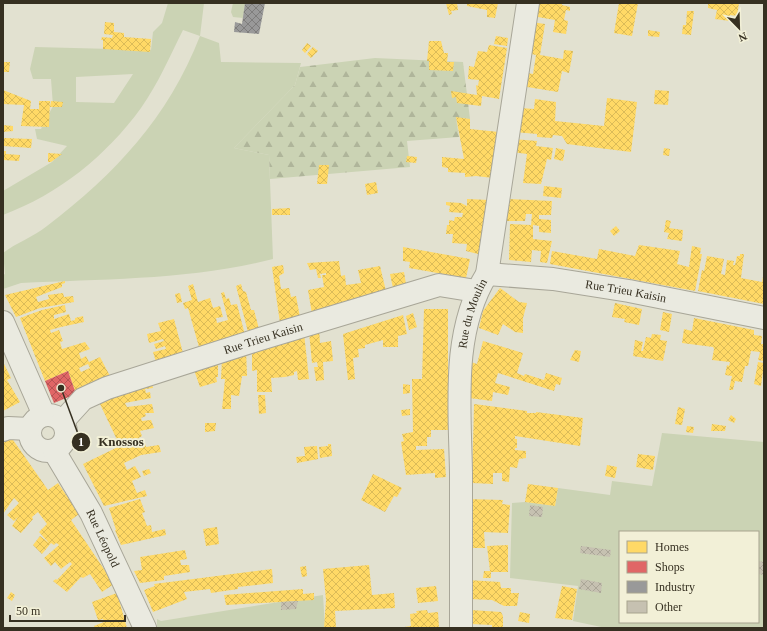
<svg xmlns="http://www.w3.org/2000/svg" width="767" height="631" viewBox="0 0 767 631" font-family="Georgia,serif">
	<defs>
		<pattern id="forest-firs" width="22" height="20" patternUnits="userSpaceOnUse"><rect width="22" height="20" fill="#cbd3b4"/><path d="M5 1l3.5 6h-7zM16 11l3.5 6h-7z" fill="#afb59a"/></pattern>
		<pattern id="homes-cross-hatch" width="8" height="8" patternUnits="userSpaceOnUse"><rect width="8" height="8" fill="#ffd966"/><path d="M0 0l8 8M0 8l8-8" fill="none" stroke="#dbbb58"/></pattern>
		<pattern id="shops-cross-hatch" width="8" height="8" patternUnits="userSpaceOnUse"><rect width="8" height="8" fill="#e06666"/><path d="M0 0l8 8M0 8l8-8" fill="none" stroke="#b65454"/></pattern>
		<pattern id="industry-cross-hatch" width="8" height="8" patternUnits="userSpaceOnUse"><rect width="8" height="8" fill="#999"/><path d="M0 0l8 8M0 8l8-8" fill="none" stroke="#7e7d7c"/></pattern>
		<pattern id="building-cross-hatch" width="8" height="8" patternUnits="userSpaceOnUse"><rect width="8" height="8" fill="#c6c1b1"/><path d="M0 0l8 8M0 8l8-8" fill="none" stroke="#aba698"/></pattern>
	</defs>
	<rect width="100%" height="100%" fill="#e2e1d0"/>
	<g fill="#cbd3b4" fill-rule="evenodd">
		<path d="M168,3H204L200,36L219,43L221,62L301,63L295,85L234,148L269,155L273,259C192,280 105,279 21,283L3,289V275L5,274L3,253C16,243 33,237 47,226C115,174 168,118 200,36L183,30C170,56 158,84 141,108C106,156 59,194 3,215V191L52,162L67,146L37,139L35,129H41L53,106L51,79H33L30,69L35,47L151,50L153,32L162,23ZM133,74L114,103L76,102V77Z"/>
		<polygon points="233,3 245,3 243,18 233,17 231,12"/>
		<path d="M662,433L764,442V628H606L573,621L578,586L510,578L512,503L525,502L555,506L558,488L610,495L612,481L652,486ZM620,532H758V622H620Z"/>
		<polygon points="323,595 325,628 157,628 157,619 161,621"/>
	</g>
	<polygon fill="url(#forest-firs)" points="375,58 463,62 470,119 456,118 459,137 407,141 410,167 270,179 269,155 234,148 295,85 300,67"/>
	<g fill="url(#homes-cross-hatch)" fill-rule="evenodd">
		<polygon points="446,3 457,3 458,10 451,11 452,14 449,15"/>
		<polygon points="467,3 498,3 495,18 487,17 487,10 467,6"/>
		<polygon points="535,3 562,3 562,5 570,7 570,11 566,10 564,20 568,21 566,34 553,32 555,20 532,16"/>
		<polygon points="619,3 638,3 632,36 614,33"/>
		<polygon points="708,3 739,3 737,16 730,15 730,21 715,19 717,10 708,8"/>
		<polygon points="687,11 694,11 691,35 682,34 683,25 686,25"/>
		<polygon points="105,22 114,23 114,32 124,33 124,37 151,39 150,52 103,49 103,40 101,40 102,37 112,38 113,35 104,34"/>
		<polygon points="531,22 545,24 540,55 563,59 564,50 573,51 569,73 562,71 558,92 521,86 523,72 533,74 536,55 526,53"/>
		<polygon points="648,30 660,32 659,37 648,36"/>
		<polygon points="496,36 508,38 507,46 494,44"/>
		<polygon points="429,41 441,41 444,53 448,53 447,62 454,62 453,71 429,70 429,61 427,61"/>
		<polygon points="307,43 311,46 305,53 302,50"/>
		<polygon points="489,45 507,48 499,99 482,96 481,106 457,103 456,97 452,98 451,91 477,95 476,85 478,86 479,80 468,79 469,66 474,67 478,51 487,52"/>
		<polygon points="313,47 318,51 311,58 307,54"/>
		<polygon points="3,62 10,62 9,72 3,72"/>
		<polygon points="3,90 31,101 30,109 39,109 39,101 50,101 49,127 21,126 24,105 3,104"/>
		<polygon points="655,90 669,91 668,105 654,104"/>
		<polygon points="607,98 637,102 631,152 567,144 562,136 553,135 552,138 537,137 537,134 514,132 521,108 534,109 535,99 556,102 555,121 604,126"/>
		<polygon points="51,101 63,102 62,107 50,107"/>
		<polygon points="456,117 470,119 470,129 499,132 493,178 476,176 465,177 465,173 448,172 448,168 442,167 442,157 464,159"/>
		<polygon points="3,125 13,126 13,131 3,132"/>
		<polygon points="3,138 32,139 31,148 3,146"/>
		<polygon points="513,139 537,141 536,146 553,148 551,160 547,159 541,184 523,183 527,154 512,152"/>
		<polygon points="556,148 565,150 563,161 554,159"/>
		<polygon points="664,148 670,149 669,156 663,155"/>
		<polygon points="3,151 6,151 6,154 20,155 19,161 3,160"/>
		<polygon points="48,153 62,154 51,162 48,162"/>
		<polygon points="407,156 417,157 416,163 406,162"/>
		<polygon points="319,165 329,165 327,184 317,184"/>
		<polygon points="376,182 378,193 367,195 365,184"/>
		<polygon points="544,186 562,188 561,198 543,196"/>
		<polygon points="467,199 489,200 483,245 478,254 466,251 467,244 452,243 453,234 446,234 447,225 449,225 449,220 454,221 455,217 462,217 463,213 449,212 450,206 446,205 446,202 461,203 467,206"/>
		<polygon points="506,199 552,201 551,215 539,215 539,219 551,220 551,233 539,232 539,226 533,225 533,239 552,241 547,263 540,262 541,251 540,251 532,250 531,262 509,260 510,224 531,225 532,214 526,214 525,221 505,221"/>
		<polygon points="290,208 290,215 272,215 272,209"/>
		<polygon points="666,220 671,221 669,228 683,230 682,241 667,239 669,233 664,232"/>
		<polygon points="616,226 620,231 614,236 610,231"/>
		<polygon points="639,245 680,251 677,264 689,267 692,246 701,248 700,254 702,254 695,291 550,264 552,251 597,259 599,249 635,256"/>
		<polygon points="403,247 470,259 466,278 409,268 410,262 403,261"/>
		<polygon points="740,254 744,254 741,278 762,282 764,271 764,304 698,291 702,270 704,271 707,256 724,259 721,274 725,275 727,260 734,261 733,265 735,265 737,256 740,256"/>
		<polygon points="339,261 341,276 345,275 346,285 361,283 358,270 380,266 386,291 312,314 308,290 324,287 322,275 326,275 326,273 320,274 321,278 318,278 316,269 310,270 307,263"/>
		<polygon points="283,265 284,273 279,276 281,289 289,288 291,297 296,296 300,317 280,323 272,267"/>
		<polygon points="404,272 406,284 393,288 390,274"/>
		<polygon points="65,281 65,283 62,284 62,287 36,297 38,302 49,299 48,295 63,293 64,297 73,296 74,302 40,308 16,317 5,295"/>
		<polygon points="193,284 198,302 210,298 213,308 220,306 223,317 216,318 217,323 228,320 221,293 224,292 226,299 229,298 231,305 237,304 245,335 199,347 188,308 185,309 183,303 192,300 188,286"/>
		<polygon points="241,284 243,291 246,292 251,310 254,310 259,329 248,332 236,286"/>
		<polygon points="500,288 519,302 527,303 523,318 523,333 515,332 503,324 498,335 479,328 483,311"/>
		<polygon points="180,293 182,302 177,303 175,294"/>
		<polygon points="615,303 642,309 639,325 624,322 625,319 612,317"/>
		<path d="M65,305L66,312L54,315V319L69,314L71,321L75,320V318L83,316L84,322L61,327L50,330L51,333L59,330L63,341L60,342L62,349L85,342L90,349L79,353L81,359L86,356L89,362L100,357L111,378L76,394L68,371L45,381L20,318L42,310ZM88,364L90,368L81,372L79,368Z"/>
		<polygon points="424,309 448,309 448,430 431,430 431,437 427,437 427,446 416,446 416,450 444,449 446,477 435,478 435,473 406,475 401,442 404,441 402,434 413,432 412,379 422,379"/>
		<polygon points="663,312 672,314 669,332 660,330"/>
		<polygon points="413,313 417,327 409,330 406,316"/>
		<polygon points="403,315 407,334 398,336 398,347 383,347 383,340 365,345 365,348 358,349 359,357 353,358 355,379 348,380 343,334"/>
		<polygon points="694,318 754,330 754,335 762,336 761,344 764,344 764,361 758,360 760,352 751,351 748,366 745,366 742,382 735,381 733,390 729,390 732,376 725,375 727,365 729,366 730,362 712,360 714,349 713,347 682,343 684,329 692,331"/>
		<polygon points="174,319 183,353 156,362 153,352 166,349 165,346 156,349 154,344 164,341 163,339 149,343 147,334 161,331 158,323"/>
		<polygon points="319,329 320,343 331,341 333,361 323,362 324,380 316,381 314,367 318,367 317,362 312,363 309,332"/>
		<polygon points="304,333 309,379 298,380 297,371 294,372 294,375 285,377 271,378 272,392 257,392 257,370 252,371 252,347"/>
		<polygon points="652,334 661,335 660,340 667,341 663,361 633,356 635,340 643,342 641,351 643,351 646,337 651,338"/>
		<polygon points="483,341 523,353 517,373 524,376 525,374 544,380 546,373 562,378 560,385 556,384 554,391 498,373 495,383 510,387 508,395 493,392 492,401 469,398 471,362 477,364"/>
		<polygon points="246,349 247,376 242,376 239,396 231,395 231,409 222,409 225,379 221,379 222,358"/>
		<polygon points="575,350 581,351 579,362 570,360"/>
		<polygon points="3,362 11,378 7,380 20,402 3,411"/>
		<polygon points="758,362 764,363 761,386 754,384"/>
		<polygon points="218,363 218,377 216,377 217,382 200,387 194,370"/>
		<polygon points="152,384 153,388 145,389 146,393 150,392 151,398 125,403 127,407 152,404 154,413 145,413 146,416 141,418 142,421 151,420 154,428 140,431 142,436 134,441 135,443 144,439 146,447 159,445 161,452 141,455 124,463 127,470 135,466 141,477 132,481 137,493 145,490 147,496 104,506 83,464 120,446 99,402"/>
		<polygon points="403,384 410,385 410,393 403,394"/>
		<polygon points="258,395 265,395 266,413 259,414"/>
		<polygon points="474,404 527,411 527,413 536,413 536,412 583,418 580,446 515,436 515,439 517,439 517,448 515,448 515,450 526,451 526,458 519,459 517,468 510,467 509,482 502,481 502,473 493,473 493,484 472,483"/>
		<polygon points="678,407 685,409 682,425 675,424"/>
		<polygon points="410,409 410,415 402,416 401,410"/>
		<polygon points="731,415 736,419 734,423 728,420"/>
		<polygon points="205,423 216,423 215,431 205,432"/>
		<polygon points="712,424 726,426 725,431 711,431"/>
		<polygon points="687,426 694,427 693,433 686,432"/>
		<polygon points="11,437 48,490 58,483 79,514 71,520 114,584 102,592 90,574 83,578 81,577 67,592 53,581 56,579 57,580 72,564 70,562 61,569 55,562 51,566 44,558 59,545 58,544 56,543 54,545 51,543 42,554 33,545 40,536 49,543 39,532 47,524 38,512 32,517 33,519 21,533 12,526 18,517 14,521 7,515 19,503 14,498 3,514 3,443"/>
		<polygon points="328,444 331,444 332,456 320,458 319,447 328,446"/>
		<polygon points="317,446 318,459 297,463 296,457 305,456 304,447"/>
		<polygon points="638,454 655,456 653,470 636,467"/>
		<polygon points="607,465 617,467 615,478 605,476"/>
		<polygon points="149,469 151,473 144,476 142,471"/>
		<polygon points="373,474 402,488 397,497 394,496 385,512 361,500"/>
		<polygon points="528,484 558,488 555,506 525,502"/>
		<polygon points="140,499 145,512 142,513 147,526 151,525 152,532 165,529 166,535 121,545 115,530 116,530 109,508"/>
		<polygon points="467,499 503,500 502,504 510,505 508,533 484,532 485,548 467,548"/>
		<polygon points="217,527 219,544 206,546 203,529"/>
		<polygon points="508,545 508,572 491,572 491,578 483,578 484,571 490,571 487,546"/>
		<polygon points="185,550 187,559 180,560 181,565 189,565 190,572 164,576 164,580 140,583 134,571 142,570 140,557"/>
		<polygon points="369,565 372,595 394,593 395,608 335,611 336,628 324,628 326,600 323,569"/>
		<polygon points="306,566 307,576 302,577 300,567"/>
		<polygon points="272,569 273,583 238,587 238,589 211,593 210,589 184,592 187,599 153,612 144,590 155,586 154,584"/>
		<polygon points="468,580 500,582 501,588 511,588 511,593 519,593 517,606 504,606 492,600 467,599"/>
		<polygon points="436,586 438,601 418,603 416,588"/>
		<polygon points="562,586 577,589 572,620 555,618"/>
		<polygon points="303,589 303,594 314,593 314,600 226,605 224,595"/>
		<polygon points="11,592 15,595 12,601 7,598"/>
		<polygon points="117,593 127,628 95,628 94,626 104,622 103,619 98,620 92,602"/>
		<polygon points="427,610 428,613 438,612 439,628 398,628 411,626 410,614 417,613 416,611"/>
		<polygon points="471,610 501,612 503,616 503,628 492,628 492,625 471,624"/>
		<polygon points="520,612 530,614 529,623 518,621"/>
	</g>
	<polygon fill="url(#shops-cross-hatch)" points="68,371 76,394 54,403 45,381"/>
	<polygon fill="url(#industry-cross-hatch)" points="245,3 265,3 259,34 234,32 235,22 242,24"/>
	<g fill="url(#building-cross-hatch)">
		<polygon points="530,505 543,507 542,517 529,516"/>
		<polygon points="581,546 611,550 610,557 580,553"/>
		<polygon points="758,561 764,562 764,575 758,574"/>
		<polygon points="581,579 602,583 601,593 579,589"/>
		<polygon points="298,601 296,609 281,610 281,602"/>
	</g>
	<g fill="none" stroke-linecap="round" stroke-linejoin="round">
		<g stroke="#a8a698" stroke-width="24">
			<g id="minor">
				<path id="s1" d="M487,274L553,279L629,291L764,318"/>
				<polyline points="3,322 44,415"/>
				<circle cx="48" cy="433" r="18"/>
				<path id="s2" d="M63,421L83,399L107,388L260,339L439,285L476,291"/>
				<polyline points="3,430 8,428 30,429"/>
				<path id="s3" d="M54,451L91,513L145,628"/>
				<path id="s4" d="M461,628C461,576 461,524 461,473C460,407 451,332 487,274L528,3"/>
			</g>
		</g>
		<use href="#minor" stroke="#eaeae0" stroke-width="22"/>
	</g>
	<g text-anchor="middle" stroke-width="4" stroke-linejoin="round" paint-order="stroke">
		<g font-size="12" fill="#363021" stroke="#f2f0d7">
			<text dy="4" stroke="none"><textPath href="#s1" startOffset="140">Rue Trieu Kaisin</textPath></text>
			<text dy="4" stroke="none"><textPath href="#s4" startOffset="316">Rue du Moulin</textPath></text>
			<text dy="4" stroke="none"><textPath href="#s2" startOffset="220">Rue Trieu Kaisin</textPath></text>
			<text dy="4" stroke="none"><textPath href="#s3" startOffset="100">Rue Léopold</textPath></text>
		</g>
	</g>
	<path fill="none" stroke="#363021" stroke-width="1.5" d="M61 388L81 442"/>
	<g fill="#363021" stroke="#f2f0d7" stroke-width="1.5">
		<circle cx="61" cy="388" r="4"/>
		<circle cx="81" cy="442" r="10"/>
	</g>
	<g font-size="12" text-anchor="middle" font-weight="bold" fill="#fff">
		<text x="81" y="446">1</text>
	</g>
	<g font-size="13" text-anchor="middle" font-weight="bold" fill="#363021" stroke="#f2f0d7" stroke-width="4" stroke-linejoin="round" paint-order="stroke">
		<text x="121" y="446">Knossos</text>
	</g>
	<rect width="767" height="631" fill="none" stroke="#363021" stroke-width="8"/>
	<rect x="619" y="531" width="140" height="92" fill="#f2f0d7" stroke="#a7a38e"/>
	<rect x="627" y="541" width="20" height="12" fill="#ffd966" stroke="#a7a38e"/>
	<text x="655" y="551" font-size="12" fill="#363021">Homes</text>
	<rect x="627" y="561" width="20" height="12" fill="#e06666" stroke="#a7a38e"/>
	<text x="655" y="571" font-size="12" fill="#363021">Shops</text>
	<rect x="627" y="581" width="20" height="12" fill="#999999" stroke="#a7a38e"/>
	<text x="655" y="591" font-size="12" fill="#363021">Industry</text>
	<rect x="627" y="601" width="20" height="12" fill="#c6c1b1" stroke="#a7a38e"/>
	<text x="655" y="611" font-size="12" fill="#363021">Other</text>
	<g transform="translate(739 28) rotate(157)" stroke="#f2f0d7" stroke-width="3" paint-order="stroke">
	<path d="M0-3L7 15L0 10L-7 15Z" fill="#363021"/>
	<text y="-6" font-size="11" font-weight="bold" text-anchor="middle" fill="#363021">N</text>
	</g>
	<path d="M10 615v6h115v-6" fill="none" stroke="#363021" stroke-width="2"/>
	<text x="16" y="615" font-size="12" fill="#363021" stroke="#f2f0d7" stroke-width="3" paint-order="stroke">50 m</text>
</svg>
